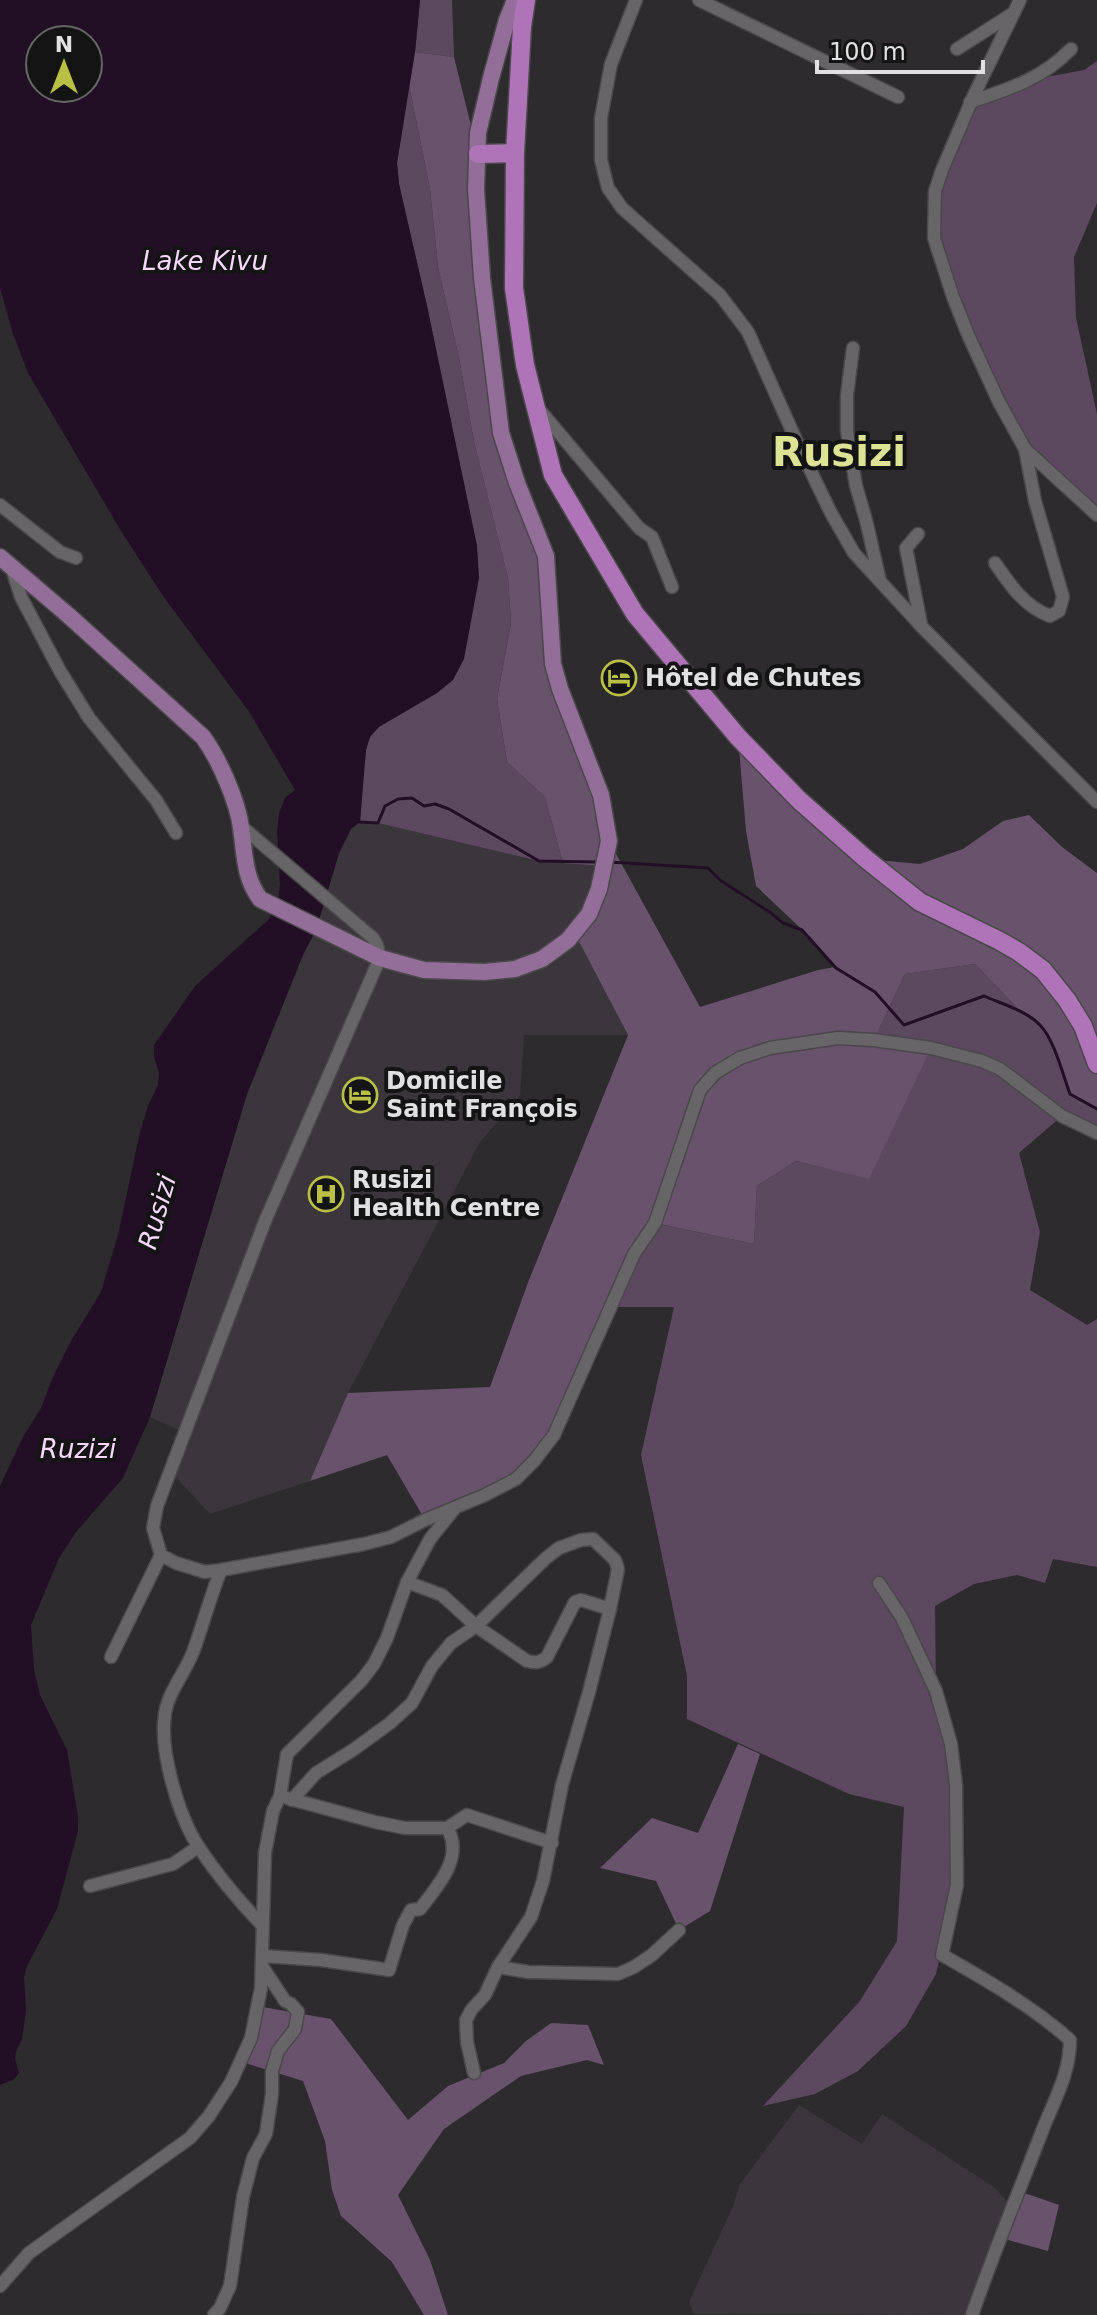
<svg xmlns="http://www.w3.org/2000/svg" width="1097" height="2315" viewBox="0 0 1097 2315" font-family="'DejaVu Sans',sans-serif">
	<rect width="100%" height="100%" fill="#2d2b2d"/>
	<g fill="#3b363c">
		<polygon points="360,822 378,823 539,861 605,866 574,932 628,1035 524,1035 520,1096 480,1142 348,1393 310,1481 210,1514 171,1472 186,1433 150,1417 247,1094 303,955 316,930 339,854 351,829"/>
		<polygon points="799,2105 862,2144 882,2114 995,2188 1013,2208 972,2315 694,2314 689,2302 733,2206 740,2184"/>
	</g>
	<g fill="#5c485f">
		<polygon points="420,0 452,0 454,57 415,52"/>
		<polygon points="1097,61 1097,203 1074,257 1076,318 1097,414 1097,518 1029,457 996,401 929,217 967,102 1030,80 1084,70"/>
		<path d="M409,85L430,189L438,267L459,358L474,442L508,578L511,623L497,699L507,762L545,797L563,863L539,861L378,823L360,822C362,802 361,749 372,734C384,718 419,704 437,693L477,546L427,306L399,184L397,163Z"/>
		<polygon points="975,964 1022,1013 1040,1025 1051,1043 1070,1094 1097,1109 1097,1133 1062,1116 1019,1153 1040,1232 1030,1290 1087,1325 1097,1319 1097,1567 1053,1559 1045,1583 1017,1575 974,1584 935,1606 936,1691 951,1744 957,1885 936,1974 906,2026 858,2071 815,2094 763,2106 860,2001 897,1941 904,1807 849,1794 687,1719 687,1676 641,1455 674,1307 611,1307 655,1223 754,1244 757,1186 796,1161 869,1178 874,1040 905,974"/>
	</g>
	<g fill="#68526c">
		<polygon points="415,52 454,57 478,154 495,394 546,556 551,641 609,841 700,1007 818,970 835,967 811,938 756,886 746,831 738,737 866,859 920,864 963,849 1003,821 1029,815 1062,847 1097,873 1097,1109 1070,1094 1051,1043 1040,1025 1022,1013 975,964 905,974 874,1040 931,1048 869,1179 796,1161 757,1186 754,1244 655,1223 565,1413 516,1479 425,1520 387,1455 310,1481 348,1393 490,1387 529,1280 628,1035 574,932 605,866 563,863 545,797 507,762 497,699 511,623 508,578 474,442 459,358 438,267 430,189 409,85"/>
		<polygon points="738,1744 760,1754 710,1911 679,1930 656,1881 600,1868 652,1818 698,1833"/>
		<polygon points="257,2006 331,2019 408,2120 448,2086 504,2063 526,2041 551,2023 588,2025 604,2065 587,2060 521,2076 444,2129 398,2195 430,2260 448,2315 424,2315 392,2262 341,2216 332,2190 325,2141 303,2081 242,2062"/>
		<polygon points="1019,2191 1059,2205 1048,2251 1001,2238"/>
	</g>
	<path fill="#220f25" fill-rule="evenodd" d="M0,0H420L415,52L397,163L399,184L427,306L477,546L479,578L464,659L453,680L437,693L379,727L370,737L366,750L360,822L351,829L339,853L316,930L303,955L247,1094L150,1417L123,1478L76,1532L59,1558L31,1625L34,1669L40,1695L67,1750L78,1817V1831L57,1909L27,1966L24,1977L26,2010L22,2039L16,2052L15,2059L19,2073L13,2080L0,2085V1486L23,1437L41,1408L53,1377L71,1341L101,1292L118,1235L140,1132L148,1106L158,1085L159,1073L154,1057V1045L195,986L268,920L278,904L280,885L277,832L279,813L285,798L295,790L250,713L163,596L121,531L28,373L13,334L0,288ZM40,40H88V88H40Z"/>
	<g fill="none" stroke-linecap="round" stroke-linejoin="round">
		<g stroke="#220f25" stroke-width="3">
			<polyline points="360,822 378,823 385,806 398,799 412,798 424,806 435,804 449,809 539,861 597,862"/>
			<path d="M609,862L708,868L720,880L771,913L783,923L802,930L836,968L875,992L904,1025L984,996C1002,1004 1027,1011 1040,1025C1054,1039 1063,1075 1070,1094L1097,1109"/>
		</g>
		<g stroke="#4a484a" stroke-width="15">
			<g id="minor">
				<polyline points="636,0 611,64 601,118 601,160 608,188 622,208 720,295 748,332 801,451 831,513 854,553 922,627 1097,802"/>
				<polyline points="699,0 898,97"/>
				<polyline points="1020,0 974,95 942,170 935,191 934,238 953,297 969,337 999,402 1025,449 1097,515"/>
				<polyline points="957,49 1012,14"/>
				<path d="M970,102C1009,89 1042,79 1071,49"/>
				<polyline points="853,348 847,395 847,431 856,486 866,520 880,581"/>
				<polyline points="538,408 639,528 652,537 672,587"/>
				<polyline points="0,505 60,552 76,558"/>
				<polyline points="918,534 906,548 921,624"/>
				<path d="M995,563C1010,585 1025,607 1050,616L1059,611L1063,597L1035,501L1025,449"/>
				<polyline points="11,566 21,597 60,671 89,718 156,800 176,833"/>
				<polyline points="241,826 373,938 377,945 380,958 265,1221 157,1506 153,1528 161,1555 176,1563 205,1572 221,1570 364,1544 391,1537 425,1520 485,1495 516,1479 534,1461 554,1435 634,1254 655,1223 700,1090 715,1073 740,1058 770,1048 838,1038 874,1040 931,1048 982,1061 1000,1069 1062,1116 1097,1133"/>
				<path d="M221,1570C210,1597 203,1625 193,1652C185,1673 168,1692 165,1714C159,1751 179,1818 200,1849C218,1876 240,1902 262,1925"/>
				<path d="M407,1582L442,1595L476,1626L527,1661C536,1663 540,1663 547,1657L575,1602L581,1600L610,1609"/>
				<path d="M879,1583L902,1618L936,1691L951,1744L956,1785L957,1885L942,1955C986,1980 1032,2006 1070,2040C1070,2075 1053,2102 1041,2134C1018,2194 993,2254 972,2315"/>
				<polyline points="111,1657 161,1555"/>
				<polyline points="287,1798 375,1822 405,1828 447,1828 467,1815 552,1843"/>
				<polyline points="292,1800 316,1773 353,1750 390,1723 412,1703 432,1666 451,1643 476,1626 546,1558 559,1548 581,1540 593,1539 615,1560 618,1569 610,1609 589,1692 562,1785 543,1881 531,1917 498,1967 485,1995 472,2009 466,2020 467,2042 474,2073"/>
				<polyline points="90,1886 173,1864 198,1847"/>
				<path d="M263,1956L321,1960L389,1970L403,1925L411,1910L420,1909C437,1887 465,1857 447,1828"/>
				<polyline points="498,1967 528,1972 618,1974 634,1967 652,1955 679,1930"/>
				<polyline points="0,2286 29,2253 190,2138 209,2116 231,2082 251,2038 261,1988 265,1853 273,1811 280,1796 287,1754 361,1681 374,1664 387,1638 407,1582 430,1539 455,1508"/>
				<polyline points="214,2315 220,2308 230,2286 243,2197 253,2158 266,2134 272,2094 272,2071 278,2051 295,2029 298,2012 291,2004 285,2001 262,1966"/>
			</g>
		</g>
		<g stroke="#4a484a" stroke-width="19">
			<path id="major" d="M0,557L68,615L203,737C219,759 238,802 241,828C245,855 244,877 260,899L380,958L424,970L485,972L515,969L542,959L568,940L589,914L599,889L609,841L601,795L560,689L553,664L546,556L517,483L501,433L482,278L476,189L478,133L491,78L507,20L515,0"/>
		</g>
		<g stroke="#4a484a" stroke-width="21">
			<g id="highway">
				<polyline points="526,0 522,27 515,153 514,288 525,365 553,475 635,614 738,737 799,800 866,859 920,902 998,940 1019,952 1043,970 1067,1000 1083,1026 1097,1064"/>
				<polyline points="478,154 515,153"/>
			</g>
		</g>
		<use href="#minor" stroke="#676567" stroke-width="12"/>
		<use href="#major" stroke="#926e98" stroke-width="16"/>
		<use href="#highway" stroke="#af74b8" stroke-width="18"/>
	</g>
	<defs>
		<g id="hotel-ring" transform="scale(1.8)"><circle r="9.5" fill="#141415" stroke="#bac045" stroke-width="1.5"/><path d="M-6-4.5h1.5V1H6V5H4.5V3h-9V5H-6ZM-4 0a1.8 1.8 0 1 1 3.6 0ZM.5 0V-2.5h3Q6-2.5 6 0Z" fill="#bac045"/></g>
		<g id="hospital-ring" transform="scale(1.8)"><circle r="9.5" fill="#141415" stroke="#bac045" stroke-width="1.5"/><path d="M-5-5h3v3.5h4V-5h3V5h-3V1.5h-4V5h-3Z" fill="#bac045"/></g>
	</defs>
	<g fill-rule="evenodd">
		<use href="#hotel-ring" x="619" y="678"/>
		<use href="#hotel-ring" x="360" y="1095"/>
		<use href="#hospital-ring" x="326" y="1194"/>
	</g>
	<g text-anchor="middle" stroke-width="8" stroke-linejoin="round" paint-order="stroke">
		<g font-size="24" font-weight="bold" fill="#e1e0e2" stroke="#141415" text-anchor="start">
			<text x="645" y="686">Hôtel de Chutes</text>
			<text x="386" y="1089">Domicile<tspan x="386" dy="28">Saint François</tspan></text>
			<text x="352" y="1188">Rusizi<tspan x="352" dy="28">Health Centre</tspan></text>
		</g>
		<g font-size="26" font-style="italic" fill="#f9d7fe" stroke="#141415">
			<text x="205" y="270">Lake Kivu</text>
			<text transform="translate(157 1212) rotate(-74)" y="9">Rusizi</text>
			<text x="78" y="1458">Ruzizi</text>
		</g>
		<g font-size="40" font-weight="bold" fill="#dde395" stroke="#141415">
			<text x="839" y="466">Rusizi</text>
		</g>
	</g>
	<g transform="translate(64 64)"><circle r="38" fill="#141415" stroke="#666667" stroke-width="2"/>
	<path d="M0-6L14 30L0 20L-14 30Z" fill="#bac045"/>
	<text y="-12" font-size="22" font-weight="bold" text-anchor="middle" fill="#e1e0e2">N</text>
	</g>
	<path d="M817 60v12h166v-12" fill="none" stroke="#e1e0e2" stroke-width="4"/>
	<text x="829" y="60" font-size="24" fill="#e1e0e2" stroke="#141415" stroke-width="6" paint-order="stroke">100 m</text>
</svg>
